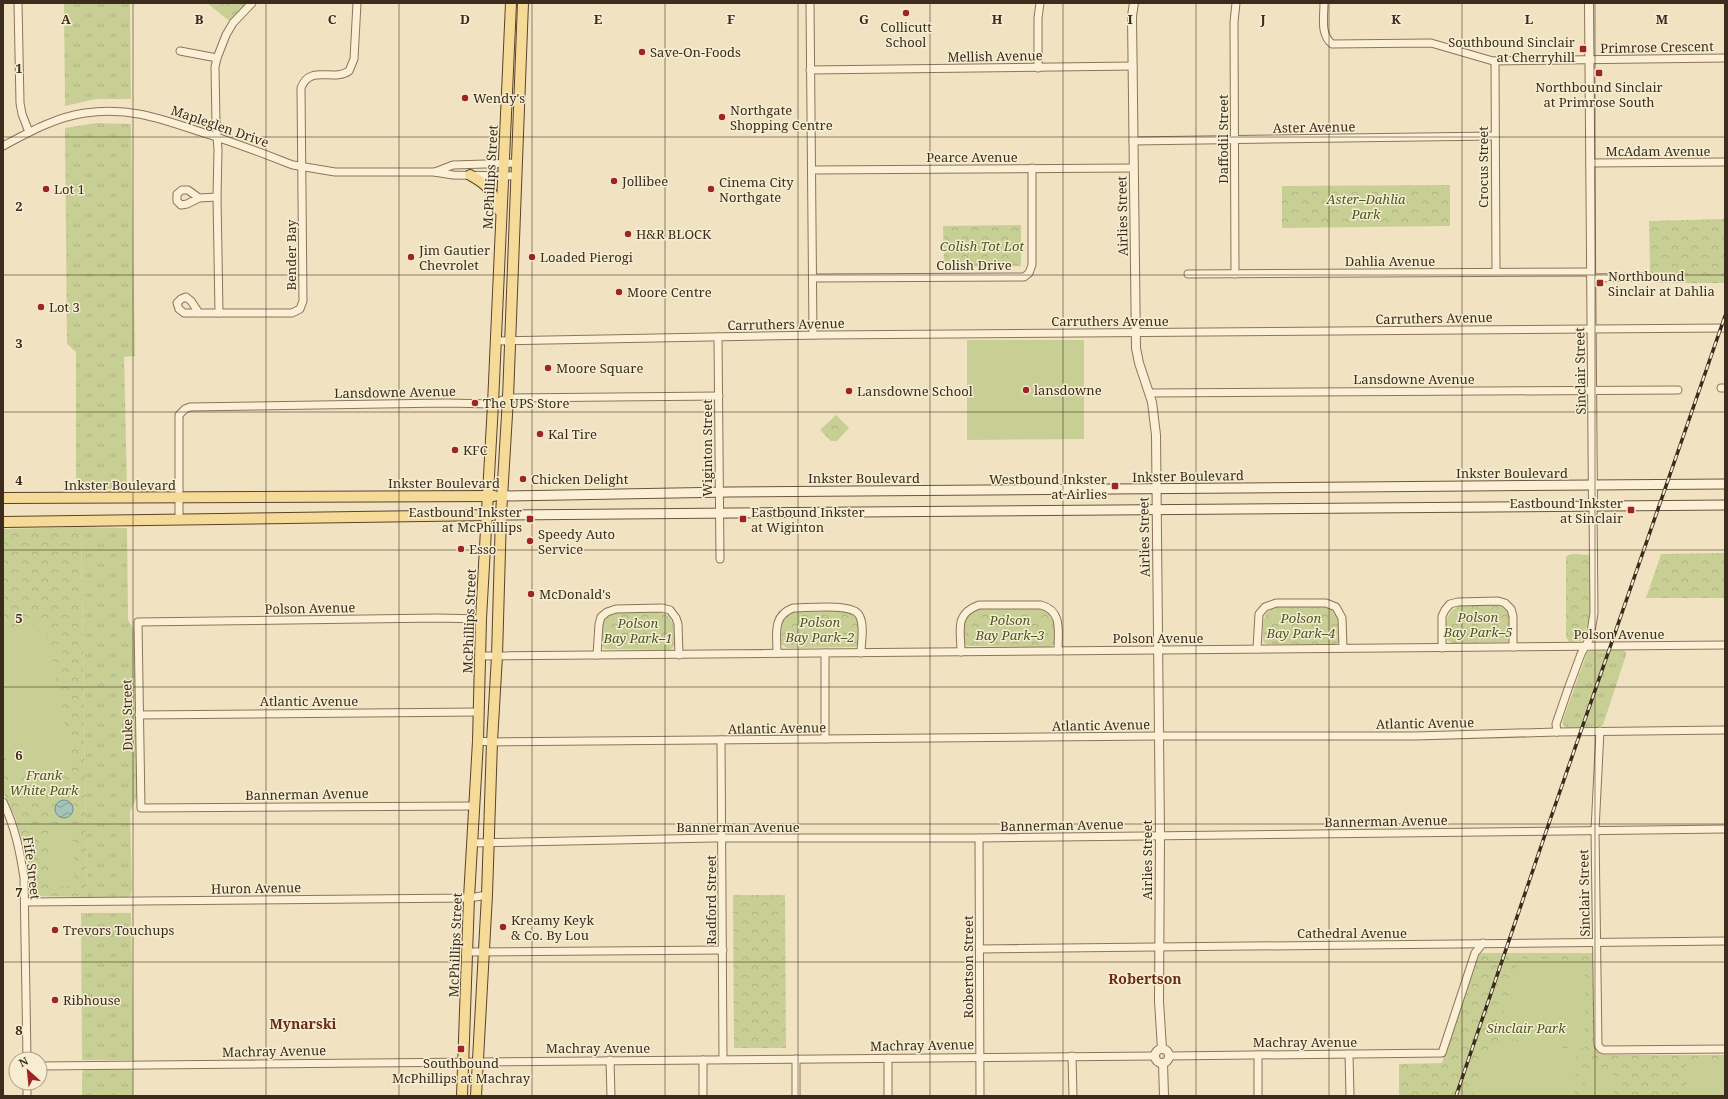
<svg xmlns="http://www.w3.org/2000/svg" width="1728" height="1099" viewBox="0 0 1728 1099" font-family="'Noto Serif',serif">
	<defs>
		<pattern id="grass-tufts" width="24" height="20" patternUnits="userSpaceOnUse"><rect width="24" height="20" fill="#c8cf95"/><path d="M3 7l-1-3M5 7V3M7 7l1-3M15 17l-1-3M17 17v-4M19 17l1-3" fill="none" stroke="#adb280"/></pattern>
		<pattern id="forest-crowns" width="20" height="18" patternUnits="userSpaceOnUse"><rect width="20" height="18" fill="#c8cf95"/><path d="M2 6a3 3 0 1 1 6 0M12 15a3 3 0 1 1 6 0" fill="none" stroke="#adb280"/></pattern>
		<pattern id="water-waves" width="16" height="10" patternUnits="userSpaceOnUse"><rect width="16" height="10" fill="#a5c3ba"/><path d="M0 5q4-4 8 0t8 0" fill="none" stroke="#889f97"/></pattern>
	</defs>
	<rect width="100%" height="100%" fill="#f1e3c2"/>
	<g fill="url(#grass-tufts)">
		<polygon points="64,3 130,3 131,99 96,99 65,106"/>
		<polygon points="96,123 131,124 135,356 124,357 127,489 76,489 76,352 67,344 65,128"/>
		<polygon points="81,527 127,528 128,620 133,628 135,636 137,797 130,812 132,890 131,895 128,897 87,897"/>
		<polygon points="1623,650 1626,652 1626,655 1603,725 1598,728 1568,728 1564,726 1562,722 1587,653 1590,651"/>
		<polygon points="81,913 131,913 134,1060 82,1060"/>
		<polygon points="85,1069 130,1069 133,1072 133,1096 82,1096 82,1073"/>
	</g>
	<g fill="url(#forest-crowns)">
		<polygon points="207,3 252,3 233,24"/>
		<polygon points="1450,185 1450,226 1282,228 1282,186"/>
		<polygon points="1725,219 1725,283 1660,283 1660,275 1650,273 1649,221"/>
		<polygon points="1021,225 1021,266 944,267 943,226"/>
		<polygon points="836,415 849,428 837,441 831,441 820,430"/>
		<polygon points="81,527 87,897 27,896 28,860 15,817 3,792 3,529"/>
		<polygon points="1725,553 1725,598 1646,598 1661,554"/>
		<polygon points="1574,554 1589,555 1591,557 1590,611 1590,618 1581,641 1569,642 1566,637 1566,557 1568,555"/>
		<path d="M1497,605C1501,607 1506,609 1508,613C1512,619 1512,636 1508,642L1452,643L1447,640C1446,636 1446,632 1446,628C1446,598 1476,605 1497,605Z"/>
		<path d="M1278,607H1324L1333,609L1339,618L1340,641L1335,645L1266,644L1263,641C1263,627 1260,610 1278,607Z"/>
		<path d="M979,609H1043C1056,615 1056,630 1055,643L1050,647L967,646L964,643V622L968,614Z"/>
		<path d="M842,610C845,611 849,611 852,613C860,619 862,640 856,647L787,648L781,644L782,619L791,611Z"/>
		<path d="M617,612C648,612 680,601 674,646L670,650L605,649L602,646C602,629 598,618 617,612Z"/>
		<polygon points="733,895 785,895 786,1048 734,1048"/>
		<polygon points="1480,953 1593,953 1594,1046 1597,1052 1603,1055 1725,1055 1725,1096 1399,1096 1399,1064 1442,1063"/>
	</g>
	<g fill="#c8cf95">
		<polygon points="967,340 1084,340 1084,439 967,440"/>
		<polygon points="45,622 73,768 10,780 3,742 3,631"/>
		<polygon points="48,829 73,829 74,886 48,886"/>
		<polygon points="1518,958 1585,960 1585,1048 1501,1038 1498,1032"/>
		<polygon points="1509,1044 1577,1049 1574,1096 1472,1096 1486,1055 1496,1047"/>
		<polygon points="1686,1060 1725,1060 1725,1096 1687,1096"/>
		<path d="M1592,1067C1618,1066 1613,1074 1614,1096H1586L1585,1075Z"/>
	</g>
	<circle fill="url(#water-waves)" stroke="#6b9289" cx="64" cy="809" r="9"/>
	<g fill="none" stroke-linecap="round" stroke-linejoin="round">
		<g stroke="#8c7458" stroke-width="9">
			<g id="minor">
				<polyline points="18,3 20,103 22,114 29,132"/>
				<path d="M252,3L233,23L226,35L217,58L215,67L216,123L218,150L217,197L219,313H292L300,309L303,301L301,88C310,64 333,82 349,71L354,59L357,3"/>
				<polyline points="810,3 813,335"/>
				<path d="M1324,3C1324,18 1320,34 1332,44L1431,43L1493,61L1725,58"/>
				<polyline points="180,51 217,58"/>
				<polyline points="1495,61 1496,272"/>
				<polyline points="1038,68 1038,18 1040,3"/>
				<polyline points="810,70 1133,66"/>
				<polyline points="1133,141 1495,136"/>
				<path d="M3,146C29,132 56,117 85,113C131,106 164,120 207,134C236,143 264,154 293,165L335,172H434L453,175L517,176"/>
				<polyline points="1590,163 1725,162"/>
				<polyline points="812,170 1133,168"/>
				<polyline points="435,172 453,165 517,163"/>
				<polyline points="199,198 187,204 181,205 177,201 177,194 182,190 188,190 199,198 217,197"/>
				<polyline points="1188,274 1591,272"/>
				<polyline points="1235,274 1234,22 1236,3"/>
				<polyline points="813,278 1024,277 1029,273 1032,265 1032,168"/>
				<polyline points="1591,278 1646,277"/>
				<polyline points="199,313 191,301 186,297 181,299 177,303 179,309 184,313 219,313"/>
				<polyline points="718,337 720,559"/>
				<polyline points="496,341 823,335 1725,328"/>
				<polyline points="1721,388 1725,388"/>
				<polyline points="1150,393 1678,390"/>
				<polyline points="179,520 179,415 185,409 190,407 447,403 493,404 508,398 719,396"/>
				<polyline points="1442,648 1442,616 1445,610 1450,604 1458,602 1498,601 1505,603 1511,609 1513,616 1513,647"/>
				<polyline points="1257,649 1259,614 1265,607 1276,603 1326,603 1336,607 1342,618 1343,648"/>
				<path d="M961,652C961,630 954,614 979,605H1041C1063,611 1058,632 1058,651"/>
				<path d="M777,653C777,634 772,616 793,608C808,608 852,603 859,615C865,625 861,642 861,653"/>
				<polyline points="825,653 825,739"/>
				<polyline points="597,655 599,624 601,617 607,612 616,609 662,608 670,610 676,618 678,624 679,655"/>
				<polyline points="481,656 1725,645"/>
				<polyline points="139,715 478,712"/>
				<polyline points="1600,731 1595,830 1598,1045 1601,1049 1604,1050 1725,1049"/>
				<polyline points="1557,732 1556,724 1568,689 1581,654 1590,638 1594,613 1593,506"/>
				<polyline points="721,740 723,1059"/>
				<polyline points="478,741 492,742 1158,736 1415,736 1557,732 1725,730"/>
				<path d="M3,802C15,827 20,851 24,878L27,1059"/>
				<polyline points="474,806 141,808 138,622 438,618 481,619"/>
				<polyline points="979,838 980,1096"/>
				<polyline points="472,843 713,838 979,838 1725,829"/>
				<polyline points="25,902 469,898 487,895"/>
				<polyline points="980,949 1725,941"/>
				<polyline points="468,952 723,950"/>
				<polyline points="1349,1054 1350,1096"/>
				<polyline points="1258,1055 1258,1096"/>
				<polyline points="1072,1056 1073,1096"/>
				<polyline points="1169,1056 1442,1053 1475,953 1483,943"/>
				<polyline points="888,1058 888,1096"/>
				<polyline points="796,1059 796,1096"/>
				<polyline points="610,1060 611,1096"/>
				<polyline points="703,1060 703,1096"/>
				<polyline points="40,1066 1155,1056"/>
				<polyline points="27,1083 27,1096"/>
			</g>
		</g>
		<g stroke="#8c7458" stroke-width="10">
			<g id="tertiary">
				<polyline points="1134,3 1132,16 1136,348 1139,363 1152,402 1156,435 1160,835 1159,1001 1162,1049"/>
				<polyline points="1589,3 1593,506"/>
				<circle cx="1162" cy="1056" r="7"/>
				<polyline points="1163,1063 1164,1096"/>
			</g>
		</g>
		<g stroke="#6d553b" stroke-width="11">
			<g id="secondary">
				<polyline points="502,496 730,492 1725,484"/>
				<polyline points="501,515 1725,505"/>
			</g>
		</g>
		<g stroke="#59422d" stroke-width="12">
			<g id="primary">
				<path d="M470,175C488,185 493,191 499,210"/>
				<polyline points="3,498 494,496"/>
				<polyline points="3,522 493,515"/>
				<polyline points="462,1096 469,898 478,741 481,619 493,404 511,3"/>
				<polyline points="476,1096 487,895 492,742 497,656 501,515 508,398 523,3"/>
			</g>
		</g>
		<use href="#minor" stroke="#fbf0d6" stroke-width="7"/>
		<use href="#tertiary" stroke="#fbf0d6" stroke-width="8"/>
		<use href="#secondary" stroke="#fbf0d6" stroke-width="9"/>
		<use href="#primary" stroke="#f6da98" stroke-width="10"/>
		<g stroke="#3b2c1d" stroke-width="3.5">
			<polyline id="rail" points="1456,1096 1549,823 1725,316"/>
		</g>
		<use href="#rail" stroke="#f7edd2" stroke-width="2" stroke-dasharray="6" stroke-linecap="butt"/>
	</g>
	<path fill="none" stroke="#3b2c1d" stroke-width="1" stroke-opacity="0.55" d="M133,3V1096M266,3V1096M399,3V1096M532,3V1096M665,3V1096M798,3V1096M930,3V1096M1063,3V1096M1196,3V1096M1329,3V1096M1462,3V1096M1595,3V1096M3,137H1725M3,275H1725M3,412H1725M3,550H1725M3,687H1725M3,824H1725M3,962H1725"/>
	<g fill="#9e2525" stroke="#f7edd2" stroke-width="1.5">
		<circle cx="906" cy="13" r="4"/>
		<rect x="1579" y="45" width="8" height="8" rx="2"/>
		<circle cx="642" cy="52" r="4"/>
		<rect x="1595" y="69" width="8" height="8" rx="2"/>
		<circle cx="465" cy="98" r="4"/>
		<circle cx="722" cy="117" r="4"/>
		<circle cx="614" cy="181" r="4"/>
		<circle cx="46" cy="189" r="4"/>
		<circle cx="711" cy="189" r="4"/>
		<circle cx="628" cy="234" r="4"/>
		<circle cx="411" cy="257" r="4"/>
		<circle cx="532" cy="257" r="4"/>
		<rect x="1596" y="279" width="8" height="8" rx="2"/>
		<circle cx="619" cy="292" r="4"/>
		<circle cx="41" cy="307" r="4"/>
		<circle cx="548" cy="368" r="4"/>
		<circle cx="1026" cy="390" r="4"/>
		<circle cx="849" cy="391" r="4"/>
		<circle cx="475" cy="403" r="4"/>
		<circle cx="540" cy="434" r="4"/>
		<circle cx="455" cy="450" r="4"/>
		<circle cx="523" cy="479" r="4"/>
		<rect x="1111" y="482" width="8" height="8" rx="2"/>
		<rect x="1627" y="506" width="8" height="8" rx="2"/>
		<rect x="526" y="515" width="8" height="8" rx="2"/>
		<rect x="739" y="515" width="8" height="8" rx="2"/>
		<circle cx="530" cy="541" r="4"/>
		<circle cx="461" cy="549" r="4"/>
		<circle cx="531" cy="594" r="4"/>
		<circle cx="503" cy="927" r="4"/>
		<circle cx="55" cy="930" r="4"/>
		<circle cx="55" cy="1000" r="4"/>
		<rect x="457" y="1045" width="8" height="8" rx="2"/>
	</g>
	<g text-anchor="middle" stroke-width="3" stroke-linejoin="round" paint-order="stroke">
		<g font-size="13" fill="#3b2c1d" stroke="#f7edd2" text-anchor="start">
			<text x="906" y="32" text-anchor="middle">Collicutt<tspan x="906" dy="15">School</tspan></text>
			<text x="1575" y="47" text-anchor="end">Southbound Sinclair<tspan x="1575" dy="15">at Cherryhill</tspan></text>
			<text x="650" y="57">Save-On-Foods</text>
			<text x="1599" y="92" text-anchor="middle">Northbound Sinclair<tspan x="1599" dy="15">at Primrose South</tspan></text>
			<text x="473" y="103">Wendy's</text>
			<text x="730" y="115">Northgate<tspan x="730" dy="15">Shopping Centre</tspan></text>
			<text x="622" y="186">Jollibee</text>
			<text x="719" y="187">Cinema City<tspan x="719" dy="15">Northgate</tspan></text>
			<text x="54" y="194">Lot 1</text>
			<text x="636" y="239">H&amp;R BLOCK</text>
			<text x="419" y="255">Jim Gautier<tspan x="419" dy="15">Chevrolet</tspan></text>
			<text x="540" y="262">Loaded Pierogi</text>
			<text x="1608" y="281">Northbound<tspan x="1608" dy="15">Sinclair at Dahlia</tspan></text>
			<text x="627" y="297">Moore Centre</text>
			<text x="49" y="312">Lot 3</text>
			<text x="556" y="373">Moore Square</text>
			<text x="1034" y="395">lansdowne</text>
			<text x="857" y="396">Lansdowne School</text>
			<text x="483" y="408">The UPS Store</text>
			<text x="548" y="439">Kal Tire</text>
			<text x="463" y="455">KFC</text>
			<text x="531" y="484">Chicken Delight</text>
			<text x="1107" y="484" text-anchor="end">Westbound Inkster<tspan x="1107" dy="15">at Airlies</tspan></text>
			<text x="1623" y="508" text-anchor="end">Eastbound Inkster<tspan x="1623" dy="15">at Sinclair</tspan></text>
			<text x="522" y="517" text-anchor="end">Eastbound Inkster<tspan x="522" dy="15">at McPhillips</tspan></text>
			<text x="751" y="517">Eastbound Inkster<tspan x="751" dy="15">at Wiginton</tspan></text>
			<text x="538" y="539">Speedy Auto<tspan x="538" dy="15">Service</tspan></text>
			<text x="469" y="554">Esso</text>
			<text x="539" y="599">McDonald's</text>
			<text x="511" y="925">Kreamy Keyk<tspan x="511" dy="15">&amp; Co. By Lou</tspan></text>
			<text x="63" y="935">Trevors Touchups</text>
			<text x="63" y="1005">Ribhouse</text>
			<text x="461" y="1068" text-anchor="middle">Southbound<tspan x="461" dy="15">McPhillips at Machray</tspan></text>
		</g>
		<g font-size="13" fill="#3b2c1d" stroke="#f7edd2">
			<text transform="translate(1657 47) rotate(-1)" y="5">Primrose Crescent</text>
			<text transform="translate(995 56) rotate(-1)" y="5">Mellish Avenue</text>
			<text transform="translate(220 126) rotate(19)" y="5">Mapleglen Drive</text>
			<text transform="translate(1314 127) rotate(-1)" y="5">Aster Avenue</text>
			<text transform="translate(1223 139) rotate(-90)" y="5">Daffodil Street</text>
			<text x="1658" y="156">McAdam Avenue</text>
			<text x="972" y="162">Pearce Avenue</text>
			<text transform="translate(1483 167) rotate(-90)" y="5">Crocus Street</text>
			<text transform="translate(490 177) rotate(-87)" y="5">McPhillips Street</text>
			<text transform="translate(1122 216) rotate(-91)" y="5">Airlies Street</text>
			<text transform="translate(291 255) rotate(-90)" y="5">Bender Bay</text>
			<text x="1390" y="266">Dahlia Avenue</text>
			<text x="974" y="270">Colish Drive</text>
			<text transform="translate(1434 318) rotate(-1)" y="5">Carruthers Avenue</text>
			<text x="1110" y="326">Carruthers Avenue</text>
			<text transform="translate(786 324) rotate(-1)" y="5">Carruthers Avenue</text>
			<text transform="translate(1580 371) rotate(-91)" y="5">Sinclair Street</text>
			<text x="1414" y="384">Lansdowne Avenue</text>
			<text transform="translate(395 392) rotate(-1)" y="5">Lansdowne Avenue</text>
			<text transform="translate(707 448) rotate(-90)" y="5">Wiginton Street</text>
			<text x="1512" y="478">Inkster Boulevard</text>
			<text transform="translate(1188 476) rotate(-1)" y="5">Inkster Boulevard</text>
			<text x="864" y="483">Inkster Boulevard</text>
			<text x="444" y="488">Inkster Boulevard</text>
			<text x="120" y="490">Inkster Boulevard</text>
			<text transform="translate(1144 537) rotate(-91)" y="5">Airlies Street</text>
			<text transform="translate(310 608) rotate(-1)" y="5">Polson Avenue</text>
			<text transform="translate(469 621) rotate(-88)" y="5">McPhillips Street</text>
			<text x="1619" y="639">Polson Avenue</text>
			<text x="1158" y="643">Polson Avenue</text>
			<text x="309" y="706">Atlantic Avenue</text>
			<text transform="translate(127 715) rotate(-91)" y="5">Duke Street</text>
			<text transform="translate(1425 723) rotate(-1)" y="5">Atlantic Avenue</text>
			<text transform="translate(1101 725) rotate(-1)" y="5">Atlantic Avenue</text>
			<text transform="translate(777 728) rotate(-1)" y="5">Atlantic Avenue</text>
			<text transform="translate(307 794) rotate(-1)" y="5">Bannerman Avenue</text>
			<text transform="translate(1386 821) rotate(-1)" y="5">Bannerman Avenue</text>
			<text transform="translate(1062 825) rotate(-1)" y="5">Bannerman Avenue</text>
			<text x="738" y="832">Bannerman Avenue</text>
			<text transform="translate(1147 860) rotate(-90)" y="5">Airlies Street</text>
			<text transform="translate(32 868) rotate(83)" y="5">Fife Street</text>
			<text transform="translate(256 888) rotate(-1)" y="5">Huron Avenue</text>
			<text transform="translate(1584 893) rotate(-91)" y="5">Sinclair Street</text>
			<text transform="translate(711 900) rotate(-90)" y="5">Radford Street</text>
			<text x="1352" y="938">Cathedral Avenue</text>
			<text transform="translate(455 945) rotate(-88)" y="5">McPhillips Street</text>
			<text transform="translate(968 967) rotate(-90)" y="5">Robertson Street</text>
			<text x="1305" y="1047">Machray Avenue</text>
			<text transform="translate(922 1045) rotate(-1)" y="5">Machray Avenue</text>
			<text x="598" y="1053">Machray Avenue</text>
			<text transform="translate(274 1051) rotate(-1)" y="5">Machray Avenue</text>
		</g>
		<g font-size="13" font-style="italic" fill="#4a5823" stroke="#f7edd2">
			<text x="1366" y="204">Aster–Dahlia<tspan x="1366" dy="15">Park</tspan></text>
			<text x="982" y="251">Colish Tot Lot</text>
			<text x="1478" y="622">Polson<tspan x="1478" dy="15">Bay Park–5</tspan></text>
			<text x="1301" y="623">Polson<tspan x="1301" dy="15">Bay Park–4</tspan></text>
			<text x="1010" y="625">Polson<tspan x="1010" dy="15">Bay Park–3</tspan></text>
			<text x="820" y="627">Polson<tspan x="820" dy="15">Bay Park–2</tspan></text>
			<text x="638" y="628">Polson<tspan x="638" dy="15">Bay Park–1</tspan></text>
			<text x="44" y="780">Frank<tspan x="44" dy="15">White Park</tspan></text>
			<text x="1526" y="1033">Sinclair Park</text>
		</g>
		<g font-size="14" font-weight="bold" fill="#6a2c1a" stroke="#f7edd2">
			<text x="1145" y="984">Robertson</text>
			<text x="303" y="1029">Mynarski</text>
		</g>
	</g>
	<g font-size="13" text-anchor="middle" font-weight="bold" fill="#3b2c1d" stroke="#f7edd2" stroke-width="3" stroke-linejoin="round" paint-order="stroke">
		<text x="66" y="24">A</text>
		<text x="199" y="24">B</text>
		<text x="332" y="24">C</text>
		<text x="465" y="24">D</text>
		<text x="598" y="24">E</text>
		<text x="731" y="24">F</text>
		<text x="864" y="24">G</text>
		<text x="997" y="24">H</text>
		<text x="1130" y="24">I</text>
		<text x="1263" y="24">J</text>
		<text x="1396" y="24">K</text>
		<text x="1529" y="24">L</text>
		<text x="1662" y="24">M</text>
		<text x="19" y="73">1</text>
		<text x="19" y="211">2</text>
		<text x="19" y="348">3</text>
		<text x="19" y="485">4</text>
		<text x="19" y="623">5</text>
		<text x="19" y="760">6</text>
		<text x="19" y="897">7</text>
		<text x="19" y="1035">8</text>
	</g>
	<rect width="1728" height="1099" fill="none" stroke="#3b2c1d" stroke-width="8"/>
	<g transform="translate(28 1071) rotate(333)"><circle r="19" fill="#f7edd2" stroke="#aca08a"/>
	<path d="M0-3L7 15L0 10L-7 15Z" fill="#9e2525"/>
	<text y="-6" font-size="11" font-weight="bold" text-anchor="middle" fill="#3b2c1d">N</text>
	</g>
</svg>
